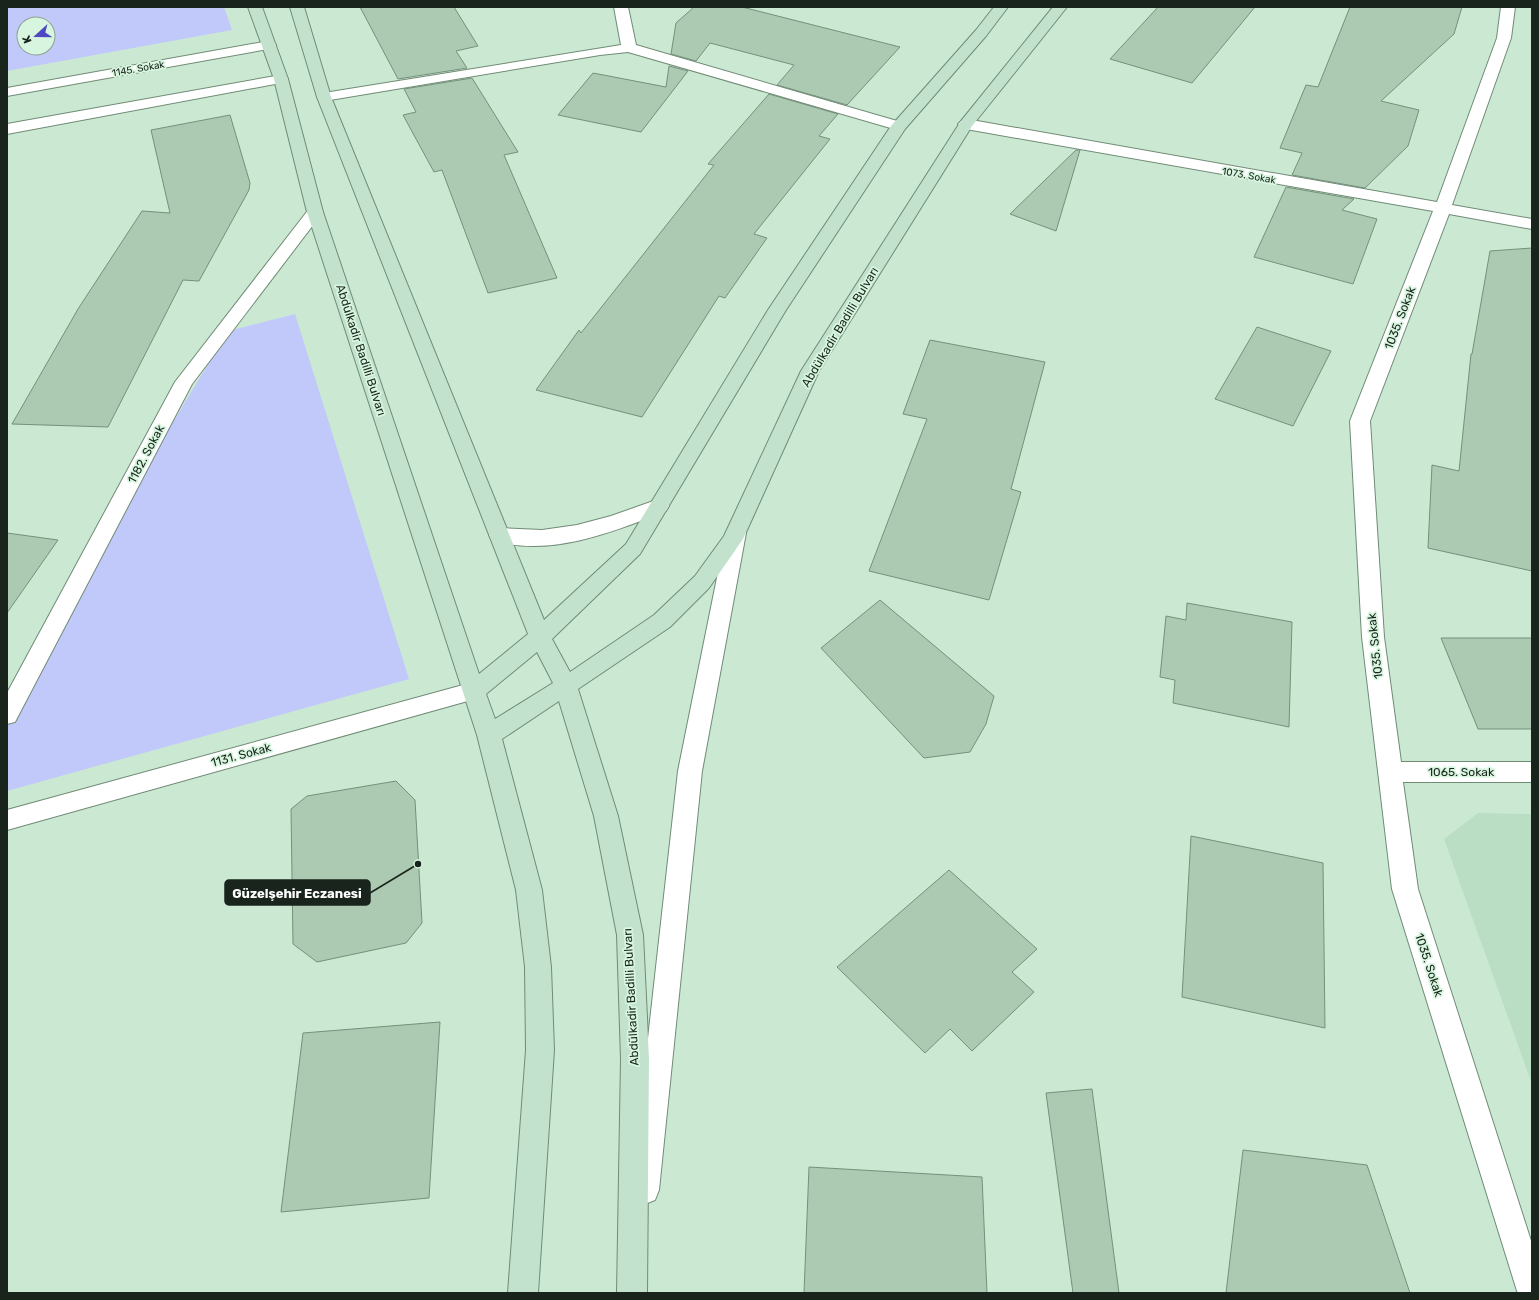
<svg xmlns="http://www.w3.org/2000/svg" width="1539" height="1300" viewBox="0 0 1539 1300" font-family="Rubik,sans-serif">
	<rect width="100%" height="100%" fill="#cbe9d2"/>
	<polygon fill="#badec3" points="1478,813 1532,814 1532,1084 1444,839"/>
	<g fill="#c1c8fa" fill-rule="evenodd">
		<path d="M7,7H224L232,30L7,71ZM24,24H48V48H24Z"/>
		<polygon points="295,314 409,679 7,791 7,697 228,331"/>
	</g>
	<g fill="#acc9b2" stroke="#75907b">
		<polygon points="360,7 454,7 478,46 456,51 467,68 398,79"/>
		<polygon points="694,7 742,7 900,47 847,105 777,85 794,65 710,43 696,61 671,54 676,23"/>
		<polygon points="1158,7 1255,7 1192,83 1110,59"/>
		<polygon points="1350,7 1462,7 1454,34 1381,101 1419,110 1408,146 1365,188 1292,175 1302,153 1280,148 1306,85 1318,87"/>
		<polygon points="669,66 688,71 641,132 558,115 593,73 666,87"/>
		<polygon points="472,78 518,152 504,155 557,278 488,293 442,170 434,172 403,115 416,112 404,89"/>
		<polygon points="769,94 838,114 819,136 830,139 754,234 767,238 725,298 719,296 642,417 536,390 579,330 581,333 714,165 708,164"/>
		<polygon points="230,115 250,183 249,190 199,281 183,280 108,427 12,424 78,309 142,211 170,213 151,130"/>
		<polygon points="1076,150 1080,150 1056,231 1010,214"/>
		<polygon points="1286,187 1354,199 1342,210 1377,219 1353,284 1254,257"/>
		<polygon points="1532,248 1532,571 1428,548 1432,465 1459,471 1471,354 1472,354 1490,251"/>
		<polygon points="1257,327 1331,351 1293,426 1215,399"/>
		<polygon points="930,340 1045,362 1011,489 1021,492 989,600 869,571 927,419 903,414"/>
		<polygon points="7,533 58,540 7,613"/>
		<polygon points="880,600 994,696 986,724 970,752 924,758 821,648"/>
		<polygon points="1187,603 1292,622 1289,727 1173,703 1175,680 1160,677 1166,616 1186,620"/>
		<polygon points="1441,638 1532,638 1532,729 1478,729"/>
		<polygon points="396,781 415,800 422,923 406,943 317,962 293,944 291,809 307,796"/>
		<polygon points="1191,836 1323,863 1325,1028 1182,997"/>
		<polygon points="949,870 1037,949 1012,972 1034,992 972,1051 950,1029 925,1053 837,967"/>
		<polygon points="440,1022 429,1198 281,1212 303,1033"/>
		<polygon points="1092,1089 1119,1293 1073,1293 1046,1093"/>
		<polygon points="1243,1150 1367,1165 1410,1293 1226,1293"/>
		<polygon points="809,1167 982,1177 987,1293 804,1293"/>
	</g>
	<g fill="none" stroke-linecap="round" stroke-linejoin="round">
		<g stroke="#708b76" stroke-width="2">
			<g id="minor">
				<polygon points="614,7 628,7 636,45 904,123 907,126 904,129 894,129 628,52 600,55 324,101 319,100 317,97 319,94 324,93 621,45"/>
				<polygon points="1501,7 1515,7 1511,38 1452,205 1532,219 1532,229 1449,214 1370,421 1384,637 1401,762 1532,762 1532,782 1403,782 1418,889 1532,1244 1532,1293 1518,1293 1517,1291 1392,889 1362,637 1350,421 1433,211 966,129 961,127 958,124 961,121 966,119 1437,202 1497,38"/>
				<polygon points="269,41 274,42 276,45 274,48 7,96 7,88"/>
				<polygon points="281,75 286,76 288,79 286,82 7,134 7,124"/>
				<polygon points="315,207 321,209 323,212 192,384 15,722 7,724 7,693 175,382 309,209"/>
				<polygon points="474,682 482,685 485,691 482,697 7,830 7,810"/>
			</g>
		</g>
		<g stroke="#708b76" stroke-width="2">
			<g id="tertiary">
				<path d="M659,499L666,501L669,506L666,511C613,532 549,558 492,540L489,535L492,530L499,528L542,530L577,525L611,516Z"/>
				<polygon points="736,526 743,528 746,533 702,771 659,1190 655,1200 645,1204 635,1200 631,1190 678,771 726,533 729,528"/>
			</g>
		</g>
		<g stroke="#708b76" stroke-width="2">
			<path id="secondary" d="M248,7H262L288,79L323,212L479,674L528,634L317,97L290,7H304L331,97L544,620L626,544L768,310L891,126L976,30L994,7H1008L986,36L905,129L786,310L640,554L552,639L570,672L654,615L695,576L724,536L801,371L961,121L1053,7H1067L972,126L819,371L743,539L709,588L670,627L578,689L618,816L643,935L649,1059L647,1293H617L621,1059L617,935L594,816L559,701L502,739L542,890L551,967L554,1050L538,1293H508L526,1050L525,967L516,890L477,735L307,212L274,79ZM537,652L553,683L495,719L486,694Z"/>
		</g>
		<use href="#minor" fill="#fff" fill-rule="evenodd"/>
		<use href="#tertiary" fill="#fff" fill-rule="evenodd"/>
		<use href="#secondary" fill="#c3e2ce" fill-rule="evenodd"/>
	</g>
	<g text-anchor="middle" stroke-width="3.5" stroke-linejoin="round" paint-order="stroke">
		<g font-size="10" fill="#19241c" stroke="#d8f6df">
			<text transform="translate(138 68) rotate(-10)" y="4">1145. Sokak</text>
			<text transform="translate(1249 175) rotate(10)" y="4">1073. Sokak</text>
		</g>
		<g font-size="12" fill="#19241c" stroke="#d8f6df">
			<text transform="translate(1400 318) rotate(-69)" y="4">1035. Sokak</text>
			<text transform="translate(840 327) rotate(-59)" y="4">Abdülkadir Badilli Bulvarı</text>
			<text transform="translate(361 350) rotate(72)" y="4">Abdülkadir Badilli Bulvarı</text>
			<text transform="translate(146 454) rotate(-62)" y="4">1182. Sokak</text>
			<text transform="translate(1375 646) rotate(-96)" y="4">1035. Sokak</text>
			<text transform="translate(241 755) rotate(-15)" y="4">1131. Sokak</text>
			<text x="1461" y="776">1065. Sokak</text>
			<text transform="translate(1429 965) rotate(72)" y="4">1035. Sokak</text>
			<text transform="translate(631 997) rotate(-93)" y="4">Abdülkadir Badilli Bulvarı</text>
		</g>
	</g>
	<path fill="none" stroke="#19241c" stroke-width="1.5" d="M418 864L370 893"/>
	<circle fill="#19241c" stroke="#d8f6df" stroke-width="1.5" cx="418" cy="864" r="4"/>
	<rect fill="#19241c" stroke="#19241c" stroke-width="1.5" x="225" y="880" width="145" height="25" rx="4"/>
	<g font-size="13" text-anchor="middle" font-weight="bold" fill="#fff">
		<text x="297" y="898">Güzelşehir Eczanesi</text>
	</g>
	<rect width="1539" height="1300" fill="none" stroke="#19241c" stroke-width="16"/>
	<g transform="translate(36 36) rotate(249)"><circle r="19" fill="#d8f6df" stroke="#8ca291"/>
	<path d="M0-3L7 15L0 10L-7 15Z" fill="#4e49c0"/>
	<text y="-6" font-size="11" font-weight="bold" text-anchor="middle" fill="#19241c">K</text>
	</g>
</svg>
